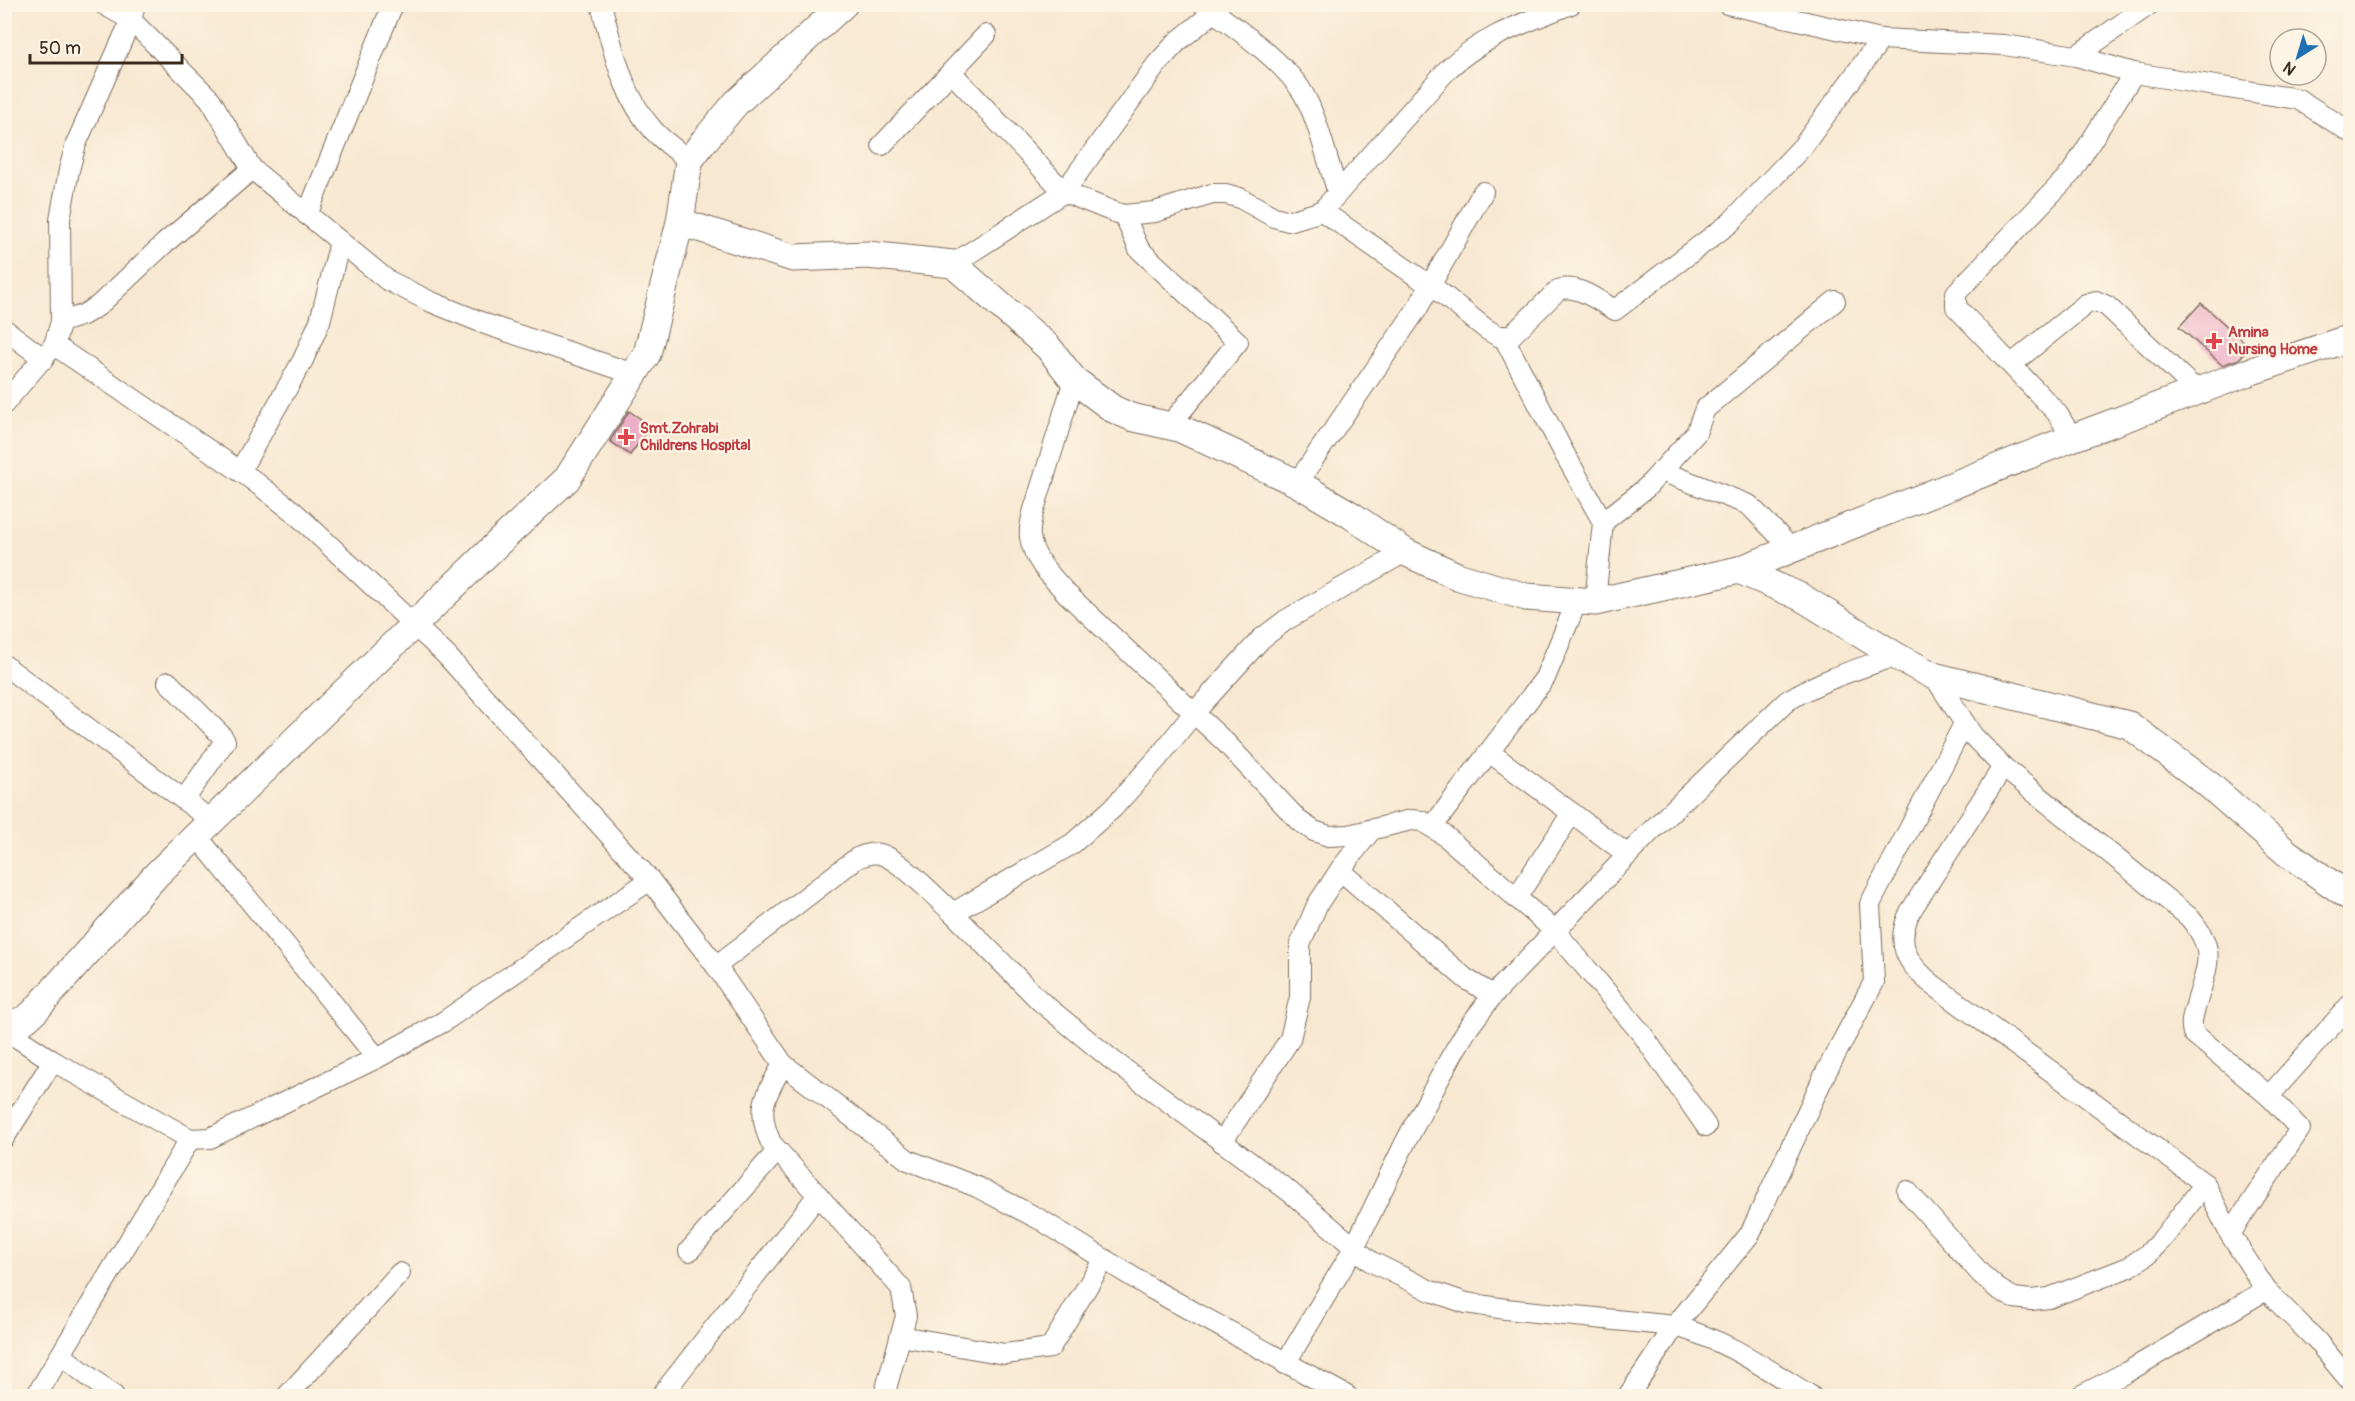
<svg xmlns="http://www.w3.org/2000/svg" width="2355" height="1401" viewBox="0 0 2355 1401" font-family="Pangolin,sans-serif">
	<rect width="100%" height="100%" fill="#fcf5e5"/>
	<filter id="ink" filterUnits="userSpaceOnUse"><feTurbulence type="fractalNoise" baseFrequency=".0167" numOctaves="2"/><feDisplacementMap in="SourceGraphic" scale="12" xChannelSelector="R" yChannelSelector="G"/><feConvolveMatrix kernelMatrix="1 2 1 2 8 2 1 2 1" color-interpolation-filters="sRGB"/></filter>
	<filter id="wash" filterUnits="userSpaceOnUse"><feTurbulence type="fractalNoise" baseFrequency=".008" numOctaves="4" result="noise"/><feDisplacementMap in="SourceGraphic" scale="24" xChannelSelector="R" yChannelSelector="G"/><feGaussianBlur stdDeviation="1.35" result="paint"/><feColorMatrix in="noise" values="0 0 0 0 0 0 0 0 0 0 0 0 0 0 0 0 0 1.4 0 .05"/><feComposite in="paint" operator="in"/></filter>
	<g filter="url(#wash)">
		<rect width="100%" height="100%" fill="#f8e8d1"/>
		<g id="blocks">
			<g fill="#edaec7">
				<polygon points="2201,303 2250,347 2239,359 2222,365 2179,327"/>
				<polygon points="629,411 651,426 630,455 610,441"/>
			</g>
		</g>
	</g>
	<g filter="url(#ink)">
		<use href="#blocks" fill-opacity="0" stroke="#7d6c5d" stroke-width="1.5"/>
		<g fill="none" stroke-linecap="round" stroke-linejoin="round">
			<g stroke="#7d6c5d" stroke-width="22">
				<g id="street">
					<polyline points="103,4 131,20 210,99 252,169 387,280 429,301 488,325 634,374"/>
					<path d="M601,4C613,49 622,96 654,131C664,142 678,151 689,161"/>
					<path d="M1203,4C1233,26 1284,61 1303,93C1318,118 1328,164 1338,193"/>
					<polyline points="1727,4 1881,39"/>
					<polyline points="2076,56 2150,4"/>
					<path d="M952,73L1064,192L1114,212L1124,215L1155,212L1212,194H1226L1240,198L1274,217L1289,221L1322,211L1441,293L1486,329L1498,336H1511L1558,290C1577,283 1598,301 1615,310L1730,223L1803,146L1881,39L2004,45L2076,56L2134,73L2298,99L2350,132"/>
					<polyline points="882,145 986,35"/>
					<path d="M1322,211L1448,69C1483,36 1527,22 1571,4"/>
					<polyline points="307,215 393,4"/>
					<polyline points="1124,215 1139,249 1238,342 1169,426"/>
					<polyline points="953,264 1064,192 1157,64 1177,42 1214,12 1220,4"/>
					<polyline points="61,322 83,315 98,306 165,243 252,169"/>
					<polyline points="4,329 44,359"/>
					<polyline points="1503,336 1564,453 1603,522 1595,602"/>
					<path d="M54,345L250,478L294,512L446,655L650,880L716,966L783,1064C766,1096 755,1107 771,1143L901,1288L906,1316L884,1396"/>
					<polyline points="2012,364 2086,304 2096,301 2107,306 2198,392"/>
					<path d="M1074,380L1033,513C1031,521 1029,530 1030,537C1033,560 1053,578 1067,594L1226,743L1299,821L1314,831L1329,836L1349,835L1411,820L1422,821L1444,835L1555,931L1642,1034L1706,1126"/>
					<polyline points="4,404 54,345 61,322 60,219 69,170 76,144 131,20 135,4"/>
					<polyline points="2072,438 2057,413 1956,307 1956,293 2071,173 2134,73"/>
					<polyline points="240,471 303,360 320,321 340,242"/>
					<polyline points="1661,471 1749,505 1792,549"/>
					<polyline points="1297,483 1417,309 1483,192"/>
					<polyline points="1603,522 1646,488 1696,433 1705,409 1835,301"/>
					<path d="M1405,552L1286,620L1261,639L1193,714L1157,759L1113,808L1072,844L953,913L1040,1001L1112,1060L1290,1192L1370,1261L1431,1291L1466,1303L1506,1309L1675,1326C1728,1341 1765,1368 1811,1396"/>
					<polyline points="4,665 212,821"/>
					<path d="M1934,676L1973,736L2003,767L2189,917C2218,951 2207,966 2196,1005C2193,1015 2190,1023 2193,1033L2269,1096"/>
					<polyline points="168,682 221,735 225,741 184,800"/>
					<polyline points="1489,752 1572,813 1516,898"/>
					<path d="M2003,767L1910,912C1895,943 1906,963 1932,984L2205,1184L2230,1234L2266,1290L2317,1341L2350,1381"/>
					<polyline points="1572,813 1628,855"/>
					<polyline points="1433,826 1545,678 1577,601"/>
					<polyline points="197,836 377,1058"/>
					<polyline points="1340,870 1466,979 1493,995"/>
					<path d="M716,966L857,858C864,855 872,852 880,854C900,859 936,898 953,913"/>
					<polyline points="4,1029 53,1061 190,1139 210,1138 377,1058 443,1022 650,880"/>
					<polyline points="783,1064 908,1160 977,1187 1041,1220 1152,1289 1347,1396"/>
					<polyline points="4,1138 53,1061"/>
					<polyline points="1222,1142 1290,1039 1300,997 1300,945 1317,905 1340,870 1372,829"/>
					<polyline points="1907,1191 1981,1274 1998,1289 2014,1298 2031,1300 2049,1298 2129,1267 2148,1254 2163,1238 2205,1184"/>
					<polyline points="2230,1234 2300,1129 2269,1096 2350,1005"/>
					<polyline points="689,1251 777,1151"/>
					<polyline points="900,1336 1005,1354 1050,1348 1104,1259"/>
					<polyline points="61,1355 114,1396"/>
					<path d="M1285,1364L1354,1248L1405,1143L1452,1055L1468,1028L1493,995L1650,832L1787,701C1821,680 1857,669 1896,656"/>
					<polyline points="36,1396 190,1139"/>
					<polyline points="287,1396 400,1273"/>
					<polyline points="661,1396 818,1195"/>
					<polyline points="1628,1396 1675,1326 1750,1234 1825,1074 1874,982 1870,904 1964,724"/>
					<polyline points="2080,1396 2127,1372 2266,1290"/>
				</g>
			</g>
			<g stroke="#7d6c5d" stroke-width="29">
				<g id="secondary">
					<polyline points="680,222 689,161 704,141 736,103 844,4"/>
					<polyline points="1739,570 1801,597 1896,656 1934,676 2129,725 2208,784 2287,853 2350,897"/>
					<polyline points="4,1025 25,1020 34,1012 157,874 499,542 567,479 647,354 680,222 793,258 868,255 953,264 1048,347 1074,380 1113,409 1131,417 1179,428 1297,483 1351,515 1405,552 1457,576 1526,597 1595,602 1739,570 2072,438 2246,373 2350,338"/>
				</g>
			</g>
			<use href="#street" stroke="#fff" stroke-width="20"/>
			<use href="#secondary" stroke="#fff" stroke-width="27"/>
		</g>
	</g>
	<g fill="#e0444e" stroke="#fcf5e5" stroke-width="2">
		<path d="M2211 332h6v6h6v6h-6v6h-6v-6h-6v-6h6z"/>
		<path d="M623 428h6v6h6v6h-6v6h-6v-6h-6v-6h6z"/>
	</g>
	<g text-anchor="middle" stroke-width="4.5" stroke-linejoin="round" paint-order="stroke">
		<g font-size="15" font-weight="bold" fill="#be3a42" stroke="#fcf5e5" text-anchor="start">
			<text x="2228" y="337">Amina<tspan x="2228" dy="17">Nursing Home</tspan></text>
			<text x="640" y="433">Smt.Zohrabi<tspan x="640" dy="17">Childrens Hospital</tspan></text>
		</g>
	</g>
	<rect width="2355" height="1401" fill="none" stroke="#fcf5e5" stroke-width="24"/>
	<g transform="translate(2298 57) rotate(217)"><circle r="28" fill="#fcf5e5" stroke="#afa495" stroke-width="1.5"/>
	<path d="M0-4.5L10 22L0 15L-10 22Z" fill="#1f6fb2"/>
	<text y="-9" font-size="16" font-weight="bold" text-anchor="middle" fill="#3b2a1e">N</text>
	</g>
	<path d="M30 54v9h152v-9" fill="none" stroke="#3b2a1e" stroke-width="3"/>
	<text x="39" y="54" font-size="18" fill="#3b2a1e" stroke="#fcf5e5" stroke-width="4.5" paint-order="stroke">50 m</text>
</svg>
